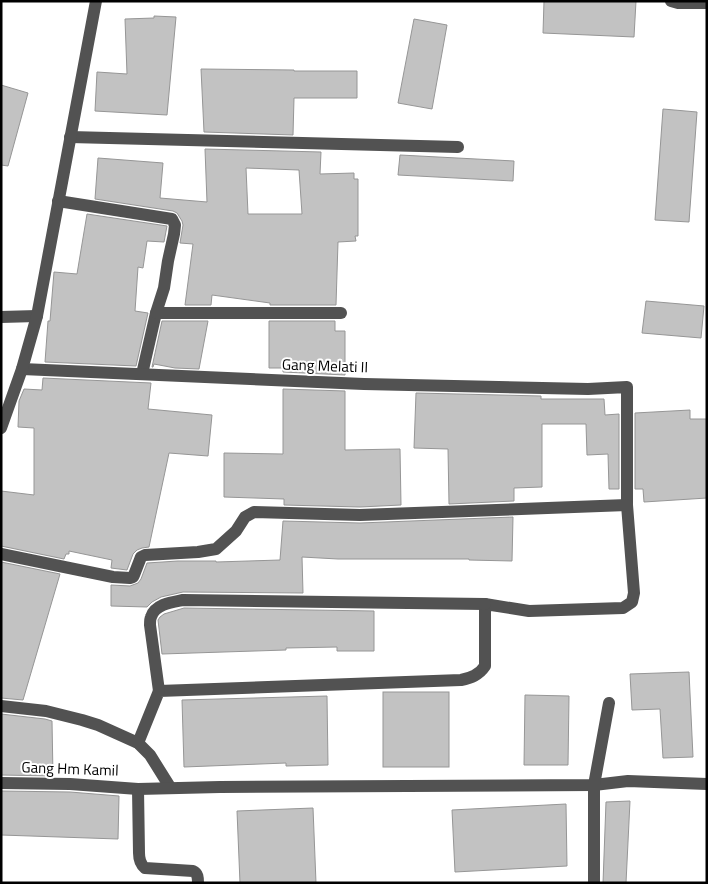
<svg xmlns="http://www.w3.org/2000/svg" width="708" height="884" viewBox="0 0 708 884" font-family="'Titillium Web',sans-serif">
	<rect width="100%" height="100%" fill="#fff"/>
	<g fill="#c2c2c2" stroke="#969696" fill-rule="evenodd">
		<polygon points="544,1 636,1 634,37 543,33"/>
		<polygon points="154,16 176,17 167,115 95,111 97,72 127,74 125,19 154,18"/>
		<polygon points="414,19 447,25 432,109 398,103"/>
		<polygon points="201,69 294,70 294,71 357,71 357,98 294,98 293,135 204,132"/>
		<polygon points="1,85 28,93 8,166 1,165"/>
		<polygon points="663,109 697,112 689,222 655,220"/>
		<path d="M205,149L321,152L320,174L354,173V179H358V236H355L356,241L338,242L336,305H270V303L212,295L211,305H185L193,244L180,243L183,225L182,221L177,213L173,211L95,199L98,158L163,163L160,198L207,202ZM246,168L299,170L302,214H248Z"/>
		<polygon points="400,155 514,161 513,181 398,175"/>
		<polygon points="87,214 167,226 164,242 147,241 143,268 138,267 135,311 148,313 136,366 45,362 48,321 50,321 54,272 77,274"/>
		<polygon points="646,301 704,306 701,338 642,333"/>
		<polygon points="162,321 208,321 199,369 175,368 154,364 153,367 152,367"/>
		<polygon points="269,321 335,321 335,331 345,331 345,375 283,372 283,368 269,368"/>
		<polygon points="43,378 151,383 148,409 212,415 208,456 169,453 149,547 142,548 137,550 133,554 127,570 111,568 112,560 69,551 69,554 66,554 64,559 1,546 1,491 34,495 34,428 18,427 19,401 24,389 42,390"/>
		<polygon points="283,389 345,391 345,450 400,449 401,505 360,507 284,505 284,499 224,497 224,453 283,454"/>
		<polygon points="416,393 541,396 541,399 604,399 605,415 619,414 619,489 609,489 608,454 587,455 586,424 542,424 542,487 514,488 514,501 449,504 448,449 414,448"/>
		<polygon points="690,410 690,419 707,419 707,498 644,502 643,489 635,489 635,413"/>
		<polygon points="513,517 512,561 469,560 469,559 338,559 302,557 303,593 183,592 161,597 152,602 147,607 111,606 111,585 130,586 138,583 141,579 147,563 178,561 216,561 216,562 280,560 283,521 360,523"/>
		<polygon points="1,562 60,574 23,700 1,698"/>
		<polygon points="184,608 374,611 374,651 337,651 337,647 286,648 286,650 162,654 158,620 160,617 164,614"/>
		<polygon points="689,672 693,757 663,758 660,709 632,710 630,674"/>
		<rect x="383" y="692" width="66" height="75"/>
		<polygon points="525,695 569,696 568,765 524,765"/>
		<polygon points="327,696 328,765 286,766 286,763 184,767 182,700"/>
		<polygon points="1,714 45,719 52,721 53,776 1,775"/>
		<polygon points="1,791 70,792 119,796 118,839 1,835"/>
		<polygon points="630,801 626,883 603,883 606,802"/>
		<polygon points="566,804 567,866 455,872 452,810"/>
		<polygon points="313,808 316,883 240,883 237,811"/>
	</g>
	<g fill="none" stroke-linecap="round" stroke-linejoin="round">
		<g stroke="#525252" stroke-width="12">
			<polyline points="671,1 678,3 707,3"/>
			<polyline points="70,137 458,147"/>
			<polyline points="58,201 172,219 175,225 174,234 168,261 164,288 156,313 142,374"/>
			<polyline points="156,313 341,313"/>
			<polyline points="1,317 37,316"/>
			<path d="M22,369L364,384L588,389L627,387V505L634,593L632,602L623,608L529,611L485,604V666C479,675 471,678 461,680L159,691L138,743"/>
			<polyline points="1,428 22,369 37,316 96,1"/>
			<polyline points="1,554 113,577 130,578 133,577 134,575 141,557 145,555 198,552 216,549 236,531 245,517 254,512 360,515 627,505"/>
			<path d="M159,691L150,625C150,622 150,619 151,617C155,604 173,602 183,600L485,604"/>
			<polyline points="1,706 46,711 82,720 98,725 138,743 150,755 170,787"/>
			<polyline points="1,783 70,784 138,789 220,787 594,785 628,781 707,784"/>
			<path d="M138,789L139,853C139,859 140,864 145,868L193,871C198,873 198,878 198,883"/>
			<polyline points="594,883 594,785 609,703"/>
		</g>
	</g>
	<g text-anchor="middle" stroke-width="4" stroke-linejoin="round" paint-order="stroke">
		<g font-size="15" fill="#000" stroke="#fff">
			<text transform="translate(325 366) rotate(2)" y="5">Gang Melati II</text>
			<text transform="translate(70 769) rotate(2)" y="5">Gang Hm Kamil</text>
		</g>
	</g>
	<rect width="708" height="884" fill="none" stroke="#000000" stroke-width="5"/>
</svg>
